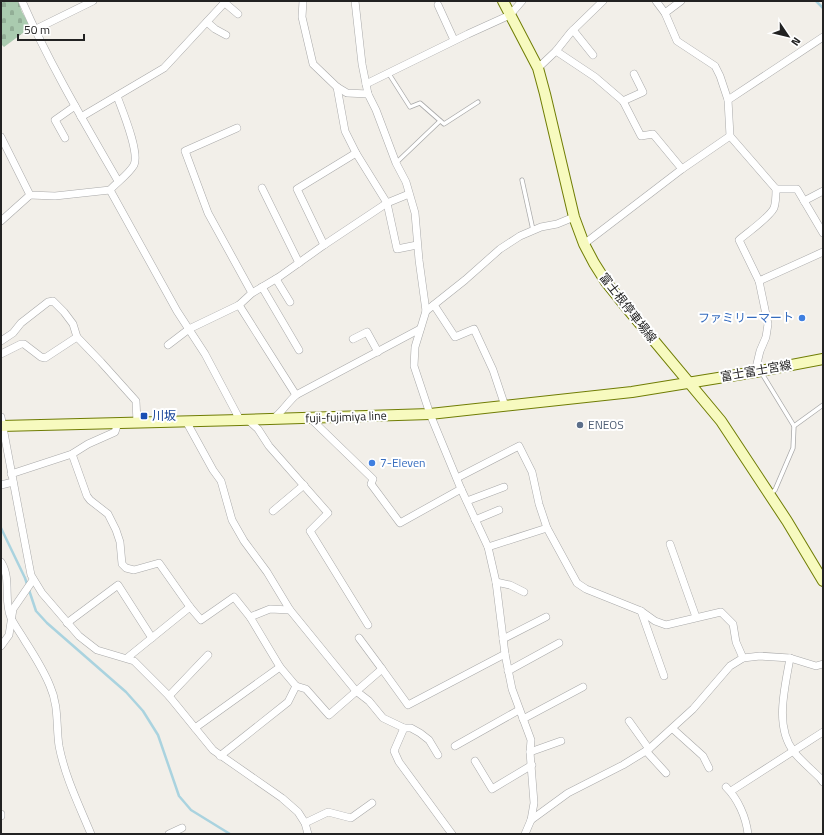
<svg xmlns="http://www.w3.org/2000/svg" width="824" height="835" viewBox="0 0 824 835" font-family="'Titillium Web','Noto Sans JP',sans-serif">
	<defs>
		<pattern id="cemetery-stones" width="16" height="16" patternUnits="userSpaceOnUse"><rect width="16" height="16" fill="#aacbaf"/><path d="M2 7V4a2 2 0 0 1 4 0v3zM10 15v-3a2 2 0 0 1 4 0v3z" fill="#92ae96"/></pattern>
	</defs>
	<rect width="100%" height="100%" fill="#f2efe9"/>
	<polygon fill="url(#cemetery-stones)" points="1,1 18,1 22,12 31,27 4,47 1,44"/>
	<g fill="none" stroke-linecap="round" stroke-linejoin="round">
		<g stroke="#aad3df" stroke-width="2.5">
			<polyline points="816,1 823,8"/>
			<polyline points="1,528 25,578 36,611 47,623 126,692 143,711 158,735 179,796 191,810 230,834"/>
		</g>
		<g stroke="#a9a9a9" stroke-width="5">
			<g id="lane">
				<polyline points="389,74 410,107 420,103 444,124 478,102"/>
				<polyline points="396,163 440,121"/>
				<polyline points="522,180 533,230"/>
				<polyline points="761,372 794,426"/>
				<polyline points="771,493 775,490 793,448 794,426 823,405"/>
			</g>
		</g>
		<g stroke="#a9a9a9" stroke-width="8">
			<g id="street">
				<path d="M22,1C49,63 84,122 118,181"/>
				<polyline points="303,1 302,17 313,64 337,87 347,93 368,94"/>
				<polyline points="355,1 362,64 368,94 376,110 396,163 406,182 415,213 419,260 426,311 415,347 414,366 430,414 461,489 488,547 496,582 505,654 512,689 531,740 530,752 534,803 531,820 525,834"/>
				<polyline points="656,1 665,13 677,41 715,66 720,76 728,100"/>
				<polyline points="225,3 238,14"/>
				<polyline points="438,5 454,40"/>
				<polyline points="665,13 681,1"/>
				<polyline points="207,22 215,29 226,35"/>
				<polyline points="34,30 93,1"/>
				<polyline points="573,30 593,55"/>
				<polyline points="556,51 595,77 623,101 641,136 653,134 682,169"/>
				<polyline points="538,68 556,51 571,32 603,1"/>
				<polyline points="366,84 468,34 510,15 522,1"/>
				<polyline points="337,87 345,131 356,153 387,203 397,249 417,245"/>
				<path d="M117,96C122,110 140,152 134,165C128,175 117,182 110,190L177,311L205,354L240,420"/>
				<polyline points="623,101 643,92 634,74"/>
				<polyline points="81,117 164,68 226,1"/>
				<polyline points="237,128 185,151 208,213 252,293"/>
				<polyline points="1,137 30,195 55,196 110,190"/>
				<polyline points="65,138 55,120 75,106"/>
				<polyline points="262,188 299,263"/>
				<polyline points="776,189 797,189 823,233"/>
				<polyline points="804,201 823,191"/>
				<polyline points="1,221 30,195"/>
				<polyline points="584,244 682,169 730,136"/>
				<polyline points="324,245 297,189 356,153"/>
				<polyline points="276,279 290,302"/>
				<polyline points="759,281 823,252"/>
				<polyline points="262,287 299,350"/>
				<polyline points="239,305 296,395"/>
				<polyline points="434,305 455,337 474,329 493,370 505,406"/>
				<polyline points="426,311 465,280 500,249 520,236 541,227 557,224 574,217"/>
				<polyline points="353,339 367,332 378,352"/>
				<polyline points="1,341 13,333 21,323 48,302 53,301 64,312 73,324 77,337 101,362 136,401 137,422"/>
				<polyline points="168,345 189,329 239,305 252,293 279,277 324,245 387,203 409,194"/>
				<polyline points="1,354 21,344 24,344 41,357 45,358 77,337"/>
				<path d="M755,372L760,351L766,337L768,324L759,281L739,240C748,232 769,218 774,208C776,202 776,195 776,189L730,136L728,100L823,37"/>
				<polyline points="1,417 31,575 42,593 79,636 97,650 134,661 169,696 213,750 282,798 298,812 305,823 308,834"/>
				<polyline points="310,418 373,479 371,484 400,523 461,489"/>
				<path d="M273,419C282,412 288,402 296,395L420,329"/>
				<polyline points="248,420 258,429 269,446 328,513 310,531 368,625"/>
				<polyline points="186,421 213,470 221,481 232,520 244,541 267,572 290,610"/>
				<polyline points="72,454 87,496 90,500 108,514 116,530 120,542 122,564 126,568 134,570 159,563 190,607"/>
				<polyline points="11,474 72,454 88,444 115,432 118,423"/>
				<polyline points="457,478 519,446 532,472 539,504 547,528 577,583 586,589 641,611 655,621 666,625 721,612 733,624 736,642 743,658"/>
				<polyline points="1,485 13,482"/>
				<polyline points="467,501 504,487"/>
				<polyline points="273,511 304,485"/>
				<polyline points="475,520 499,510"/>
				<polyline points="670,544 696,617"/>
				<polyline points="488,547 547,528"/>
				<path d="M1,562C12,579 3,600 11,618C15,626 21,634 25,641C34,655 44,671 50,686C59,706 56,726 59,746C65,777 79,805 91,834"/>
				<polyline points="496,582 510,585 524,592"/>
				<polyline points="641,611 664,676"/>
				<polyline points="250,617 270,609 290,610 356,691 369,701 383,718 404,728 411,728 420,733 429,740 438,755"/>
				<polyline points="67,623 118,585 152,638"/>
				<polyline points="359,638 382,669"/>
				<polyline points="503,639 546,617"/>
				<polyline points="1,646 9,635 13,609 33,580"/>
				<polyline points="127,658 190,607 201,620 234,597 250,617 280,667 296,686"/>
				<path d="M790,658C785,688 774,726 794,752C801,761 811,769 820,778L823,782"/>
				<polyline points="508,671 559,643"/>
				<polyline points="169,696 208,655"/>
				<polyline points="523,719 583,687"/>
				<polyline points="629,721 649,749"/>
				<polyline points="195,728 280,667"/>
				<polyline points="404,728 394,751 399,762 452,834"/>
				<polyline points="673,729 703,756 709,768"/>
				<polyline points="455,746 519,710"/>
				<polyline points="646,751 666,773"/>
				<polyline points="530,752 561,741"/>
				<polyline points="220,756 288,702 296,686 306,689 329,715 382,669 408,705 505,654"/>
				<polyline points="475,761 492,789 532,765"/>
				<path d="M726,787C738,799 746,817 748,834"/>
				<polyline points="731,791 823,732"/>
				<polyline points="1,814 1,816"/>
				<polyline points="531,820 568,793 623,765 649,749 693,709 730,666 743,658 760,656 790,658 816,666 823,664"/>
				<polyline points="305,823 328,812 351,818 372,803"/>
				<polyline points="169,834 182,828"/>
			</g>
		</g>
		<g stroke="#707d05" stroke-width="12">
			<g id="secondary">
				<polyline points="503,1 538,68 545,94 574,217 584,244 594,263 606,282 626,307 721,421 787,521 823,581"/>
				<polyline points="1,426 240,420 430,414 632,392 755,372 823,359"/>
			</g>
		</g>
		<use href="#lane" stroke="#fff" stroke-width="3.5"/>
		<use href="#street" stroke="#fff" stroke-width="7"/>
		<use href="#secondary" stroke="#f7fabf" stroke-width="10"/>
	</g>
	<g fill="#3f7fe0" stroke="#fff" stroke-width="1.5">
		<circle cx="802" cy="318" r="4"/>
		<circle cx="372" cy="463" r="4"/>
	</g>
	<rect fill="#1a4fb4" stroke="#fff" stroke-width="1.5" x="140" y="412" width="8" height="8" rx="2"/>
	<circle fill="#5c6f8a" stroke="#fff" stroke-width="1.5" cx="580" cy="425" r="4"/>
	<g text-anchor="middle" stroke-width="4" stroke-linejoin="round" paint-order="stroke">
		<g font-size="12" fill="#222" stroke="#fff">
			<text transform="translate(628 308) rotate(52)" y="4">富士根停車場線</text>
			<text transform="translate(756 371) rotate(-10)" y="4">富士富士宮線</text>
			<text transform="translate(346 417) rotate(-2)" y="4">fuji-fujimiya line</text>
		</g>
		<g font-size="12" fill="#366cbe" stroke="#fff" text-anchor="end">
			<text x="794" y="322">ファミリーマート</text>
			<text x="380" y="467" text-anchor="start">7-Eleven</text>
		</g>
		<g font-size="12" fill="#164399" stroke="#fff" text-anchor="start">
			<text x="152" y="420">川坂</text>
		</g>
		<g font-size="12" fill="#4e5e75" stroke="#fff" text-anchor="start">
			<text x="588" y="429">ENEOS</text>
		</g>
	</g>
	<rect width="824" height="835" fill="none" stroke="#222222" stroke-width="4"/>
	<g transform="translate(788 36) rotate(125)" stroke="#ffffff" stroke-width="3" paint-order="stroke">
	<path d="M0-3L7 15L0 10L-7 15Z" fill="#222222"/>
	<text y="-6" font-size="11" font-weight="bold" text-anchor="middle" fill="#222222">N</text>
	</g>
	<path d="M18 34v6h66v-6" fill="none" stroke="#222222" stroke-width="2"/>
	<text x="24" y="34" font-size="12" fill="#222222" stroke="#ffffff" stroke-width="3" paint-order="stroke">50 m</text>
</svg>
